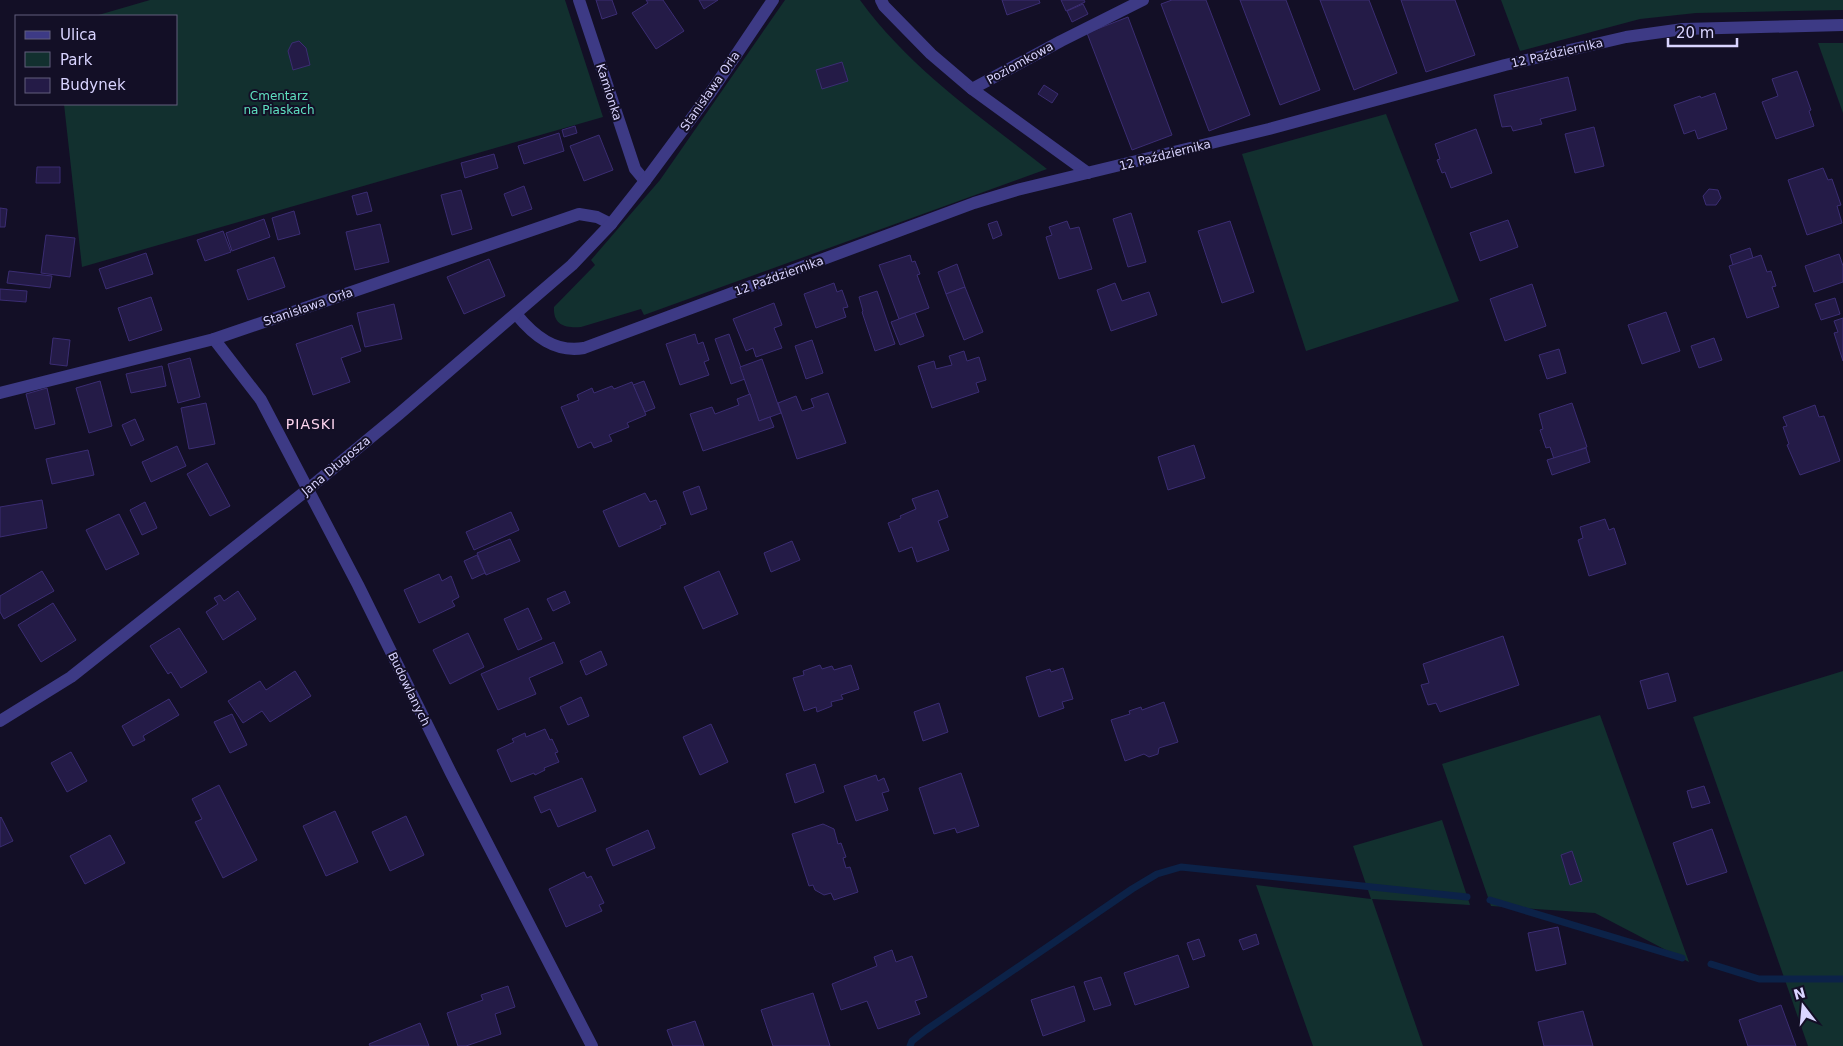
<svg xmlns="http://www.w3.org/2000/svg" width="1843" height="1046" viewBox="0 0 1843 1046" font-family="'DejaVu Sans',sans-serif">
	<rect width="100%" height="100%" fill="#130f26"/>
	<g fill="#12302f">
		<polygon points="150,0 565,0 603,117 82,267 64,104 176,104 176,16 95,16"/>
		<path d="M785,0H860C910,69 981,117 1047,169L644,315L641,309L581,327C566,328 553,326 554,307L595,265L591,260L660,180Z"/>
		<polygon points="1501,0 1843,0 1843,10 1696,13 1640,19 1520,51"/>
		<polygon points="1818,43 1843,43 1843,113"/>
		<polygon points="1386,114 1459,301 1306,351 1242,154"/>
		<polygon points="1843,671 1843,1046 1808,1046 1693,717"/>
		<polygon points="1600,715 1689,962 1595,913 1491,906 1442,764"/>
		<polygon points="1442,820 1470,905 1372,899 1423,1046 1313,1046 1256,885 1371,899 1353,846"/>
	</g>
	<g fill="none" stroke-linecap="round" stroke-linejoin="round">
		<g stroke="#0c2248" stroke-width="7">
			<polyline points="1490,900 1682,958"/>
			<polyline points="1711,964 1759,979 1843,979"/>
			<polyline points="910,1046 912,1041 926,1030 1132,889 1157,874 1181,867 1467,897"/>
		</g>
	</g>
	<g fill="#241b47" stroke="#3b2d73">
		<polygon points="596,0 612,0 617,14 602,19"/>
		<polygon points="646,0 663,0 684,31 656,49 632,13 648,3"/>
		<polygon points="699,0 718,0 704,9"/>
		<polygon points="1002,0 1039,0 1040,3 1007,15"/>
		<polygon points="1061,0 1084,0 1085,2 1066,11"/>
		<polygon points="1172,0 1206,0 1250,115 1209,131 1161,4"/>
		<polygon points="1240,0 1286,0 1320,90 1280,105"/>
		<polygon points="1320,0 1369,0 1397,73 1354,90"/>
		<polygon points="1401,0 1455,0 1475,55 1426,72"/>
		<polygon points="1083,4 1088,14 1072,22 1067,11"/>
		<polygon points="1128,17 1172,135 1132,150 1087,33"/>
		<polygon points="299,41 306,48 310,65 293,70 288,51 292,43"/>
		<polygon points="842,62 848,81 822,89 816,70"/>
		<polygon points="1797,71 1811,110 1809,111 1814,126 1776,139 1762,102 1778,96 1772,79"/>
		<polygon points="1568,77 1576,110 1540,119 1542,124 1513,131 1511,126 1502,127 1494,95"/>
		<polygon points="1044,85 1058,94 1052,103 1038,94"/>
		<polygon points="1715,93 1727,129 1698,139 1695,130 1684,134 1674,105 1700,96 1701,98"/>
		<polygon points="575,126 577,133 564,137 562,130"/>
		<polygon points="1594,127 1604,166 1575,173 1565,134"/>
		<polygon points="1476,129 1492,173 1451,188 1445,172 1442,173 1437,160 1440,159 1435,144"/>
		<polygon points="559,133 564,151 524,164 518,146"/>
		<polygon points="599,135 613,170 584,181 570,146"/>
		<polygon points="494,154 498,168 465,178 461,163"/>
		<polygon points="37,167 60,167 60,183 36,183"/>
		<polygon points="1823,168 1828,180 1832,179 1841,205 1837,206 1842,223 1807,235 1788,180"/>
		<polygon points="524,186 532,209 512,216 504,194"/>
		<polygon points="1709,189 1718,190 1721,198 1716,205 1706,205 1703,196"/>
		<polygon points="461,190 472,229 452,235 441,195"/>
		<polygon points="367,192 372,211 357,215 352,196"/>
		<polygon points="0,208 7,209 5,227 0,227"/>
		<polygon points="294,211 300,234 278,240 272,218"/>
		<polygon points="1131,213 1146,262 1128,267 1113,219"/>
		<polygon points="264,219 270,237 232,251 226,233"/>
		<polygon points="1508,220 1518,247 1480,261 1470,233"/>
		<polygon points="997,221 1002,235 993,239 988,224"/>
		<polygon points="1067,221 1070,229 1079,227 1092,269 1059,279 1046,237 1052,235 1049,227"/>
		<polygon points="1230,221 1254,292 1222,303 1198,231"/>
		<polygon points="380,224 389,262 355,270 346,232"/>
		<polygon points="223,231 231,252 205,261 197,240"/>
		<polygon points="46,235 75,238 70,277 41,273"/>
		<polygon points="1750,248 1753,258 1733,265 1730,255"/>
		<polygon points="146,253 153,274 106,289 99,269"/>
		<polygon points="1839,254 1843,266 1843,282 1814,292 1805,266"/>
		<polygon points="910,255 912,262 915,261 920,274 917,275 929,308 899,319 879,265"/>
		<polygon points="1761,255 1767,272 1771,271 1776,286 1772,287 1779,307 1747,318 1729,266"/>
		<polygon points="274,257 285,287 248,300 237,270"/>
		<polygon points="489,259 505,296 464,314 447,277"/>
		<polygon points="957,264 965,287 946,294 938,272"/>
		<polygon points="9,271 52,276 50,288 7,283"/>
		<polygon points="834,283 837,292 842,290 848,307 843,308 846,317 816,328 804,294"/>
		<polygon points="1115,283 1122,301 1149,292 1157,315 1111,331 1097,290"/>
		<polygon points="1532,284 1546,326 1505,341 1490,299"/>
		<polygon points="965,287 983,332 964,340 946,294"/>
		<polygon points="0,289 27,291 26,302 0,300"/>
		<polygon points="877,291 895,344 875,351 862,312 863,311 859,297"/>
		<polygon points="151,297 162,330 129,341 118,308"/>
		<polygon points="1835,298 1840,314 1821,320 1815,304"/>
		<polygon points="774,303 782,325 774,328 782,348 756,357 753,348 746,351 733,319"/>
		<polygon points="394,304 402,339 365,347 357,313"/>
		<polygon points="1666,312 1680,351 1642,364 1628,325"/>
		<polygon points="915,313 924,336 900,345 891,322"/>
		<polygon points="1843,318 1843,361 1834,333 1838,332 1834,321"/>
		<polygon points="352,325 361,351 341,358 350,382 313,395 296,344"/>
		<polygon points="695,334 698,344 703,342 709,360 704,362 709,375 680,385 666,344"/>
		<polygon points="729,334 745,379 731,384 715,339"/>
		<polygon points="53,338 70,340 67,366 50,364"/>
		<polygon points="1714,338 1722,360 1699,368 1691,346"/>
		<polygon points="812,340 823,373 806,379 795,346"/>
		<polygon points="1559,349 1566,373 1547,379 1539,355"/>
		<polygon points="964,351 967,361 979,357 986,380 976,383 979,392 932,408 918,366 934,361 936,369 952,365 949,356"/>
		<polygon points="190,358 200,397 178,403 168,364"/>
		<polygon points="762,359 781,413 759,421 740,367"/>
		<polygon points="162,366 166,386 131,393 126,374"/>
		<polygon points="100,381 112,426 89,433 76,388"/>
		<polygon points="644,381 655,408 645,412 633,385"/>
		<polygon points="632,382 646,415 627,423 629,427 609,435 612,441 594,448 591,442 578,448 561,407 579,400 577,395 592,388 594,393 612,386 614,389"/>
		<polygon points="47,388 55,424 35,429 26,394"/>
		<polygon points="828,393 846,443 797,459 778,403 796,396 802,411 814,407 811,399"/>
		<polygon points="750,394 759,421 770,417 774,427 703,451 690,414 712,407 715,414 739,405 737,399"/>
		<polygon points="206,403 215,444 189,449 181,408"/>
		<polygon points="1572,403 1587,447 1554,459 1550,447 1546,448 1540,430 1543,429 1539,414"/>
		<polygon points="1815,405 1819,417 1824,416 1840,461 1800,475 1787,445 1789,444 1783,427 1787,426 1783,417"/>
		<polygon points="135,419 144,440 131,446 122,425"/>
		<polygon points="1194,445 1205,478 1168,490 1158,457"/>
		<polygon points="177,446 186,466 151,482 142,462"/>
		<polygon points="1586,448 1590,462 1552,475 1547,460"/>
		<polygon points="88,450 94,475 52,484 46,459"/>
		<polygon points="207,463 230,506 210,516 187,474"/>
		<polygon points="699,486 707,509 691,515 683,492"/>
		<polygon points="938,490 948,517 938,521 949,550 917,562 912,547 899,552 888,523 901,518 900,516 916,509 912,499"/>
		<polygon points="645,493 650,502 656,500 666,524 660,526 661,528 619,547 603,511"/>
		<polygon points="42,500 47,528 0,537 0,507"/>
		<polygon points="145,502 157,528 142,535 130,510"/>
		<polygon points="511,512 519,530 474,550 466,532"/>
		<polygon points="119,514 139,554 106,570 86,530"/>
		<polygon points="1605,519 1609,530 1614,528 1626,564 1589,576 1578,540 1583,538 1580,527"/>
		<polygon points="510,539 520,561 486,575 477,553"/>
		<polygon points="792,541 800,560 771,572 764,553"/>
		<polygon points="477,555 485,573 472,579 464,561"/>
		<polygon points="42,571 54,591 4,619 0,612 0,596"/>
		<polygon points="719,571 738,614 703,629 684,587"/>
		<polygon points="439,574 442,581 451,576 459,597 452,601 455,606 419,623 404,590"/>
		<polygon points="238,591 256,619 223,640 206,612 218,604 214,598 220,595 224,601"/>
		<polygon points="565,591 570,603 553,611 547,599"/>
		<polygon points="53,603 76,640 41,662 18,625"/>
		<polygon points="528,608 542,639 518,650 504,619"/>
		<polygon points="179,628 207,672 181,688 171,672 168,674 150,646"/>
		<polygon points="468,633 484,667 450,684 433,650"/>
		<polygon points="1503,636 1519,685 1440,712 1436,703 1428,705 1421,685 1429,683 1423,664"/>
		<polygon points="554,642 563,663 529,678 536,694 498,710 481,674"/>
		<polygon points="601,651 607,665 586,675 580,661"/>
		<polygon points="820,665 822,669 832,666 834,670 851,665 859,689 841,695 843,699 831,702 832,706 817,712 816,707 804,711 793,678 804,675 803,671"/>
		<polygon points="1063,668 1073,699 1062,702 1064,708 1039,717 1026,677 1050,669 1051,672"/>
		<polygon points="295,671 311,696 270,722 262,711 243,723 228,701 260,681 266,690"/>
		<polygon points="1668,673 1676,701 1648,709 1640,681"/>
		<polygon points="581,697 589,716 568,725 560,707"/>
		<polygon points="169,699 179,715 143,736 145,740 133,746 122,726"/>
		<polygon points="1164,702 1178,742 1159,748 1158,754 1149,757 1144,754 1125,761 1111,720 1130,714 1129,711 1141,707 1142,710"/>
		<polygon points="939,703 948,732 923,741 914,712"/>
		<polygon points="232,714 247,745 230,753 214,722"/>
		<polygon points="711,724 728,762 700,775 683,737"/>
		<polygon points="545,729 550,740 552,739 558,752 555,753 559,762 544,768 545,770 535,775 534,773 511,782 497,750 514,742 512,739 525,733 526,737"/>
		<polygon points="71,752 87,781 67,792 51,763"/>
		<polygon points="815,764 824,792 795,803 786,774"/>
		<polygon points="961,773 979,826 957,833 955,828 934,834 919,788"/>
		<polygon points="876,775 878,781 884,778 889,791 882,793 888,810 856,821 844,786"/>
		<polygon points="582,778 596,811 558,827 550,809 541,813 534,797"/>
		<polygon points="219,785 257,860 223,878 195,822 202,819 192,799"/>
		<polygon points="1704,786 1710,803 1692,808 1687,791"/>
		<polygon points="335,811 358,862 326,876 303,826"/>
		<polygon points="406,816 424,855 390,871 372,832"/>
		<polygon points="1,817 13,841 0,847 0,818"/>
		<polygon points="823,824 834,829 838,844 841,843 846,857 843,858 846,868 850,867 858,892 834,900 831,893 824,895 815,890 813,885 809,886 792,834"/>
		<polygon points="1712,829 1727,872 1687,885 1673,843"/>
		<polygon points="648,830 655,848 613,866 606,849"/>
		<polygon points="110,835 125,863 85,884 70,856"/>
		<polygon points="1572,851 1582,881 1570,885 1561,855"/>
		<polygon points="584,872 587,878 591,876 604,903 599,905 602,911 566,927 549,889"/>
		<polygon points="1558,927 1566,964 1536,971 1528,933"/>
		<polygon points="1256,934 1259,944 1243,950 1239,940"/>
		<polygon points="1199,939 1205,956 1193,960 1187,943"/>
		<polygon points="892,950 896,962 912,956 927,997 915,1001 920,1014 878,1029 867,1001 841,1010 832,984 877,966 874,957"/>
		<polygon points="1178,955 1189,987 1135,1005 1124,973"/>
		<polygon points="1101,977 1111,1005 1094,1010 1084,982"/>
		<polygon points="508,986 515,1007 495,1014 501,1034 466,1046 458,1046 447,1013 483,1000 481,995"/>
		<polygon points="1074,986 1085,1021 1043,1036 1031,1000"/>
		<polygon points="813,993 830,1046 773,1046 761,1010"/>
		<polygon points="1781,1005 1796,1046 1748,1046 1739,1020"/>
		<polygon points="1583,1011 1593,1046 1544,1046 1538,1022"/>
		<polygon points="695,1021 704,1046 673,1046 667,1030"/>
		<polygon points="420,1023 429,1046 370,1046 369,1044"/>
	</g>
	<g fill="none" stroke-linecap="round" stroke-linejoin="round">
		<g stroke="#3d3a85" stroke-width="12">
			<polyline points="579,0 635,169 645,181"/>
			<polyline points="881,0 884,6 931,54 972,89 1088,173"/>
			<polyline points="972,89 1061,41 1143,0"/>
			<path d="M516,314C534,336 555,353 584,348L974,203L1017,190L1269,129L1505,65L1626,37L1683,29L1843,25"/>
			<polyline points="214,339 261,400 358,585 451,773 592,1046"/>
			<polyline points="0,393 214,339 579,214 597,217 611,224"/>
			<polyline points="0,721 71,677 307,490 399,414 572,265 611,224 645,181 711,92 773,0"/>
		</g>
	</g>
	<g text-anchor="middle" stroke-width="4" stroke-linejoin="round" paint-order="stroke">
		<g font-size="12" fill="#d9d4ff" stroke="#130f26">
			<text transform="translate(1557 53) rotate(-13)" y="4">12 Października</text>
			<text transform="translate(1020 63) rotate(-29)" y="4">Poziomkowa</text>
			<text transform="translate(710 91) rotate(-55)" y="4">Stanisława Orła</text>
			<text transform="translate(609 92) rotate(72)" y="4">Kamionka</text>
			<text transform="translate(1165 155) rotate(-14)" y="4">12 Października</text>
			<text transform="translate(779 276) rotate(-20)" y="4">12 Października</text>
			<text transform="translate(308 307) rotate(-19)" y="4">Stanisława Orła</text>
			<text transform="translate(336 466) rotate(-40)" y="4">Jana Długosza</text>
			<text transform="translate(409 689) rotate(64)" y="4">Budowlanych</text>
		</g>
		<g font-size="12" fill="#5fe0c0" stroke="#130f26">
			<text x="279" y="100">Cmentarz<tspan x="279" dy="14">na Piaskach</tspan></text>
		</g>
		<g font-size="14" letter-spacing="1" fill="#ffd6f0" stroke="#130f26">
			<text x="311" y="429">PIASKI</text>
		</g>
	</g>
	<rect x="15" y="15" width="162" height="90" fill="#130f26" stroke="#625e7d"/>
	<rect x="25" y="31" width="25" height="8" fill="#3d3a85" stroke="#625e7d"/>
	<text x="60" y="40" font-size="15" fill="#d9d4ff">Ulica</text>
	<rect x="25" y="52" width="25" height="15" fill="#12302f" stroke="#625e7d"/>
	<text x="60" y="65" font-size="15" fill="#d9d4ff">Park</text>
	<rect x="25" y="78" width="25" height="15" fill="#241b47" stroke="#625e7d"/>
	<text x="60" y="90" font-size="15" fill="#d9d4ff">Budynek</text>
	<g transform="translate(1803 1006) rotate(344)" stroke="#130f26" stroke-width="4" paint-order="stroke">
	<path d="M0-4L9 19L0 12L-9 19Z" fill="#d9d4ff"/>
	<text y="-8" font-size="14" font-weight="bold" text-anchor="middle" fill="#d9d4ff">N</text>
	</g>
	<path d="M1668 38v8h69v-8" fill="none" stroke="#d9d4ff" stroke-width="2.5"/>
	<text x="1676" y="38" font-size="15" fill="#d9d4ff" stroke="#130f26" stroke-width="4" paint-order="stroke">20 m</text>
</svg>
